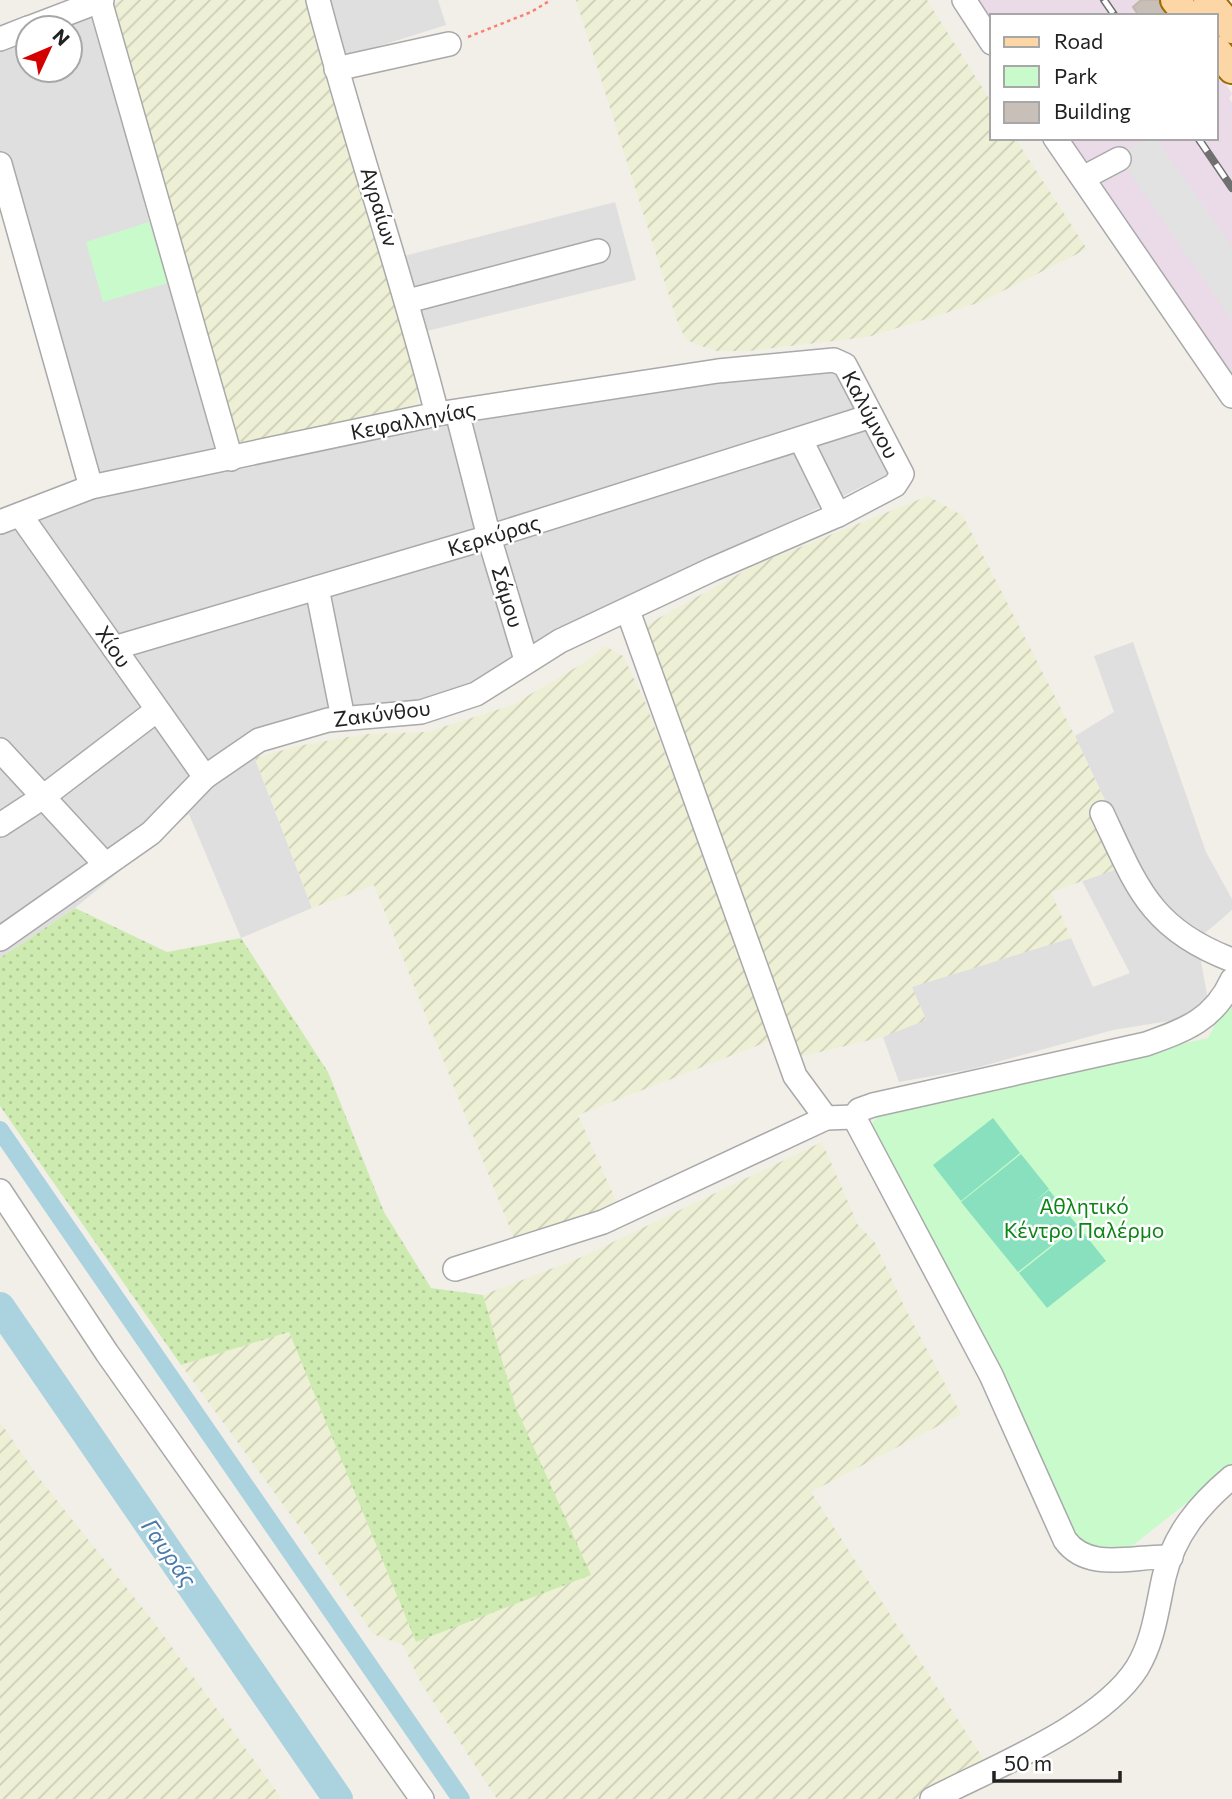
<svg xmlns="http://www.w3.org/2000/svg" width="1232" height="1799" viewBox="0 0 1232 1799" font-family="Commissioner,sans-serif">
	<defs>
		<pattern id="farmland-furrows" width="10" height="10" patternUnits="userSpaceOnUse" patternTransform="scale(1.75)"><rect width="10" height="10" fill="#eef0d5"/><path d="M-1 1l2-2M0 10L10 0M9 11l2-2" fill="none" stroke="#ccceb7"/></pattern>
		<pattern id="grass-dots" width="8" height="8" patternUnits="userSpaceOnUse" patternTransform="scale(1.75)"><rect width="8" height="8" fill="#cdebb0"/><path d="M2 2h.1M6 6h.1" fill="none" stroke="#b0c997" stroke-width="1.8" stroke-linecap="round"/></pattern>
	</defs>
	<rect width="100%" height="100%" fill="#f2efe9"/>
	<g fill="#e0dfdf" fill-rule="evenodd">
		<path d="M94,0L149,222L227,472L452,423L833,363L894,471L525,652L469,689L412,707L247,738L312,908L241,938L189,814L75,908L0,958V509L76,482L0,200V27ZM28,28H70V70H28Z"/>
		<polygon points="326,0 438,0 446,25 341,58"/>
		<polygon points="615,202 636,280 423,332 400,257"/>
		<polygon points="1133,642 1206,852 1232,899 1232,910 1197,940 1208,1000 1175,1020 1113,1030 972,1069 899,1082 883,1037 926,1019 911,987 1071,938 1093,987 1130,973 1082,881 1134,863 1075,736 1114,712 1094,656"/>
	</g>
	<g fill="#ebdbe8">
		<polygon points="977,0 1161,0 1174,16 992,16 992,23"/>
		<polygon points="1216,68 1232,94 1229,98 1232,103 1232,377 1069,138 1216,138"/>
	</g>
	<g fill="url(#farmland-furrows)">
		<polygon points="122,0 308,0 419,382 417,403 402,410 247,444 237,440 108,5"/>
		<polygon points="576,0 927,0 992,103 992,138 1015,138 1087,249 981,302 868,337 748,351 717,351 695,344 686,339 678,324"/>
		<polygon points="928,496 963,516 1075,736 1134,863 1051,892 1071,938 912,987 926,1020 883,1037 795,1058 639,629 755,565"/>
		<polygon points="605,646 623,656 644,699 774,1039 578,1115 617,1203 516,1244 374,885 312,908 255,758 298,746 365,734 427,732 512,705 587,661"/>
		<polygon points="822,1142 858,1225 874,1241 905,1308 961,1414 811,1492 984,1760 931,1786 915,1799 497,1799 421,1683 403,1645 373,1634 309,1540 181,1365 289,1332 416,1641 516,1408 483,1295 582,1257"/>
		<polygon points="0,1422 39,1478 153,1621 282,1799 0,1799"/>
	</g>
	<polygon fill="url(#grass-dots)" points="75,908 167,952 241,938 328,1072 384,1212 431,1288 483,1295 516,1408 591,1575 416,1642 289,1332 181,1365 0,1106 0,958"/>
	<g fill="#c8facc">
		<polygon points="149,222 168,283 103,302 86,242"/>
		<polygon points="1232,993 1232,1467 1127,1550 1118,1552 1077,1545 871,1125 882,1111 1208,1038"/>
	</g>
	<g fill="#88e0be">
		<polygon points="993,1118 1020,1153 961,1201 933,1165"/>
		<polygon points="1021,1154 1049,1189 1034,1202 1049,1190 1077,1225 1018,1272 961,1202"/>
		<polygon points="1078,1226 1106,1261 1047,1308 1019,1273"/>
	</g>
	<polygon fill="#e2e2e2" points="1149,138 1156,138 1232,247 1232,320 1117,155"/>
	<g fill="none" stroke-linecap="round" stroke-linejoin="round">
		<polyline stroke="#aad3df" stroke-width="18" points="0,1130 461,1799"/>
		<polyline stroke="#aad3df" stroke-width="30" points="0,1307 338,1799"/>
	</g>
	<polygon fill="#c7bfb8" stroke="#c4b6ab" stroke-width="2" points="1141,0 1159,0 1166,16 1139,16 1133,7"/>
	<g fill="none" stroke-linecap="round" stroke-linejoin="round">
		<g stroke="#a9a9a9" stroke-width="26">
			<g id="minor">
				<path d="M318,0C354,139 402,275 437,414"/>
				<polyline points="964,0 992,43"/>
				<polyline points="100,1 231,459"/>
				<polyline points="29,28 102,0"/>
				<polyline points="0,39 28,28"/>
				<polyline points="336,69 449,44"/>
				<polyline points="1055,138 1232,396"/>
				<polyline points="0,164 91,487"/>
				<polyline points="1083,178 1119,159"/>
				<polyline points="408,301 598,251"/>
				<polyline points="457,412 489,537 526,660"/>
				<polyline points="801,440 838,515"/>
				<polyline points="21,516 205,777"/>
				<polyline points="0,522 91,487 437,414 718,371 834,360 845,365 902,474 895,485 838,515 713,569 560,641 476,694 421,712 328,720 259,740 205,777 151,833 0,939"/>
				<polyline points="317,588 343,718"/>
				<polyline points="628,611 795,1076 826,1118 854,1117"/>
				<polyline points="114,648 489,537 871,416"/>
				<polyline points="0,750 105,864"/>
				<path d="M1102,813C1137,887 1150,929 1232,960"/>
				<polyline points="0,825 43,797 157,710"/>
				<path d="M854,1117L991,1375L1065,1540C1089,1573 1135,1555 1171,1557"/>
				<path d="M854,1117L859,1110L873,1105L1146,1044C1185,1030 1214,1020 1232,980"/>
				<polyline points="0,1191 107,1353 422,1799"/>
				<polyline points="455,1269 603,1222 826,1118"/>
				<path d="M932,1799C992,1768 1101,1725 1137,1668C1154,1640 1157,1608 1164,1577C1174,1534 1200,1504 1232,1477"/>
			</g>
		</g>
		<g stroke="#a06b00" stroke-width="32">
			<g id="major">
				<polyline points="1175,0 1188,16"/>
				<polyline points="1208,0 1232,29"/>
				<polyline points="1216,50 1232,69"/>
			</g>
		</g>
		<polyline stroke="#fa8072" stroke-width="2.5" stroke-dasharray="3.5 3.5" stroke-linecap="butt" points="468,37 531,12 551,0"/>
		<use href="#minor" stroke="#fff" stroke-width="23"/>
		<use href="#major" stroke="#fcd6a4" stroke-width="28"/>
		<g stroke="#707070" stroke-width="8">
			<g id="rail">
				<polyline points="1104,0 1115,16"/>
				<polyline points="1198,138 1232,188"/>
			</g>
		</g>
		<use href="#rail" stroke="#fff" stroke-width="5" stroke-dasharray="16" stroke-linecap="butt"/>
	</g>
	<g text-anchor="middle" stroke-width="5" stroke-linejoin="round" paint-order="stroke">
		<g font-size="21" fill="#222" stroke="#fff">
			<text transform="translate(379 207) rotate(73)" y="7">Αγραίων</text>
			<text transform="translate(870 415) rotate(62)" y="7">Καλύμνου</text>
			<text transform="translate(413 421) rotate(-11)" y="7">Κεφαλληνίας</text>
			<text transform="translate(494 536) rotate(-17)" y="7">Κερκύρας</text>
			<text transform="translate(507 597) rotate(73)" y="7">Σάμου</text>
			<text transform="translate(113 647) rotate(55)" y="7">Χίου</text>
			<text transform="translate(382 714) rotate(-7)" y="7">Ζακύνθου</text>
		</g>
		<g font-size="21" fill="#0c8416" stroke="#fff">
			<text x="1084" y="1214">Αθλητικό<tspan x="1084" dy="24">Κέντρο Παλέρμο</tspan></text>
		</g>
		<g font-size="23" font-style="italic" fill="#4a7aab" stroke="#fff">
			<text transform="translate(169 1553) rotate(55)" y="8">Γαυράς</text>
		</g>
	</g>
	<rect x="990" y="14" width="228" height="126" fill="#ffffff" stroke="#a7a7a7" stroke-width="2"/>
	<rect x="1004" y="37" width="35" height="10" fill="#fcd6a4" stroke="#a7a7a7" stroke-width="2"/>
	<text x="1054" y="49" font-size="21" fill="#222222">Road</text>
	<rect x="1004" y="66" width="35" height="21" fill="#c8facc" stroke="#a7a7a7" stroke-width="2"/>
	<text x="1054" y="84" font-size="21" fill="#222222">Park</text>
	<rect x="1004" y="102" width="35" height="21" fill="#c7bfb8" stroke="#a7a7a7" stroke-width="2"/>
	<text x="1054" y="119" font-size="21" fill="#222222">Building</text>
	<g transform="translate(49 49) rotate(46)"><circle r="33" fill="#ffffff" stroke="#a7a7a7" stroke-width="2"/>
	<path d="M0-5L12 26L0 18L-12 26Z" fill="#d40000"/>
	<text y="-10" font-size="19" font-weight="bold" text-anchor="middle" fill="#222222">N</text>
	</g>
	<path d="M994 1771v10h126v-10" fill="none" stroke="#222222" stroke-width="3.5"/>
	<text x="1004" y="1771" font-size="21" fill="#222222" stroke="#ffffff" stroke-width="5" paint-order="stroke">50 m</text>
</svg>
